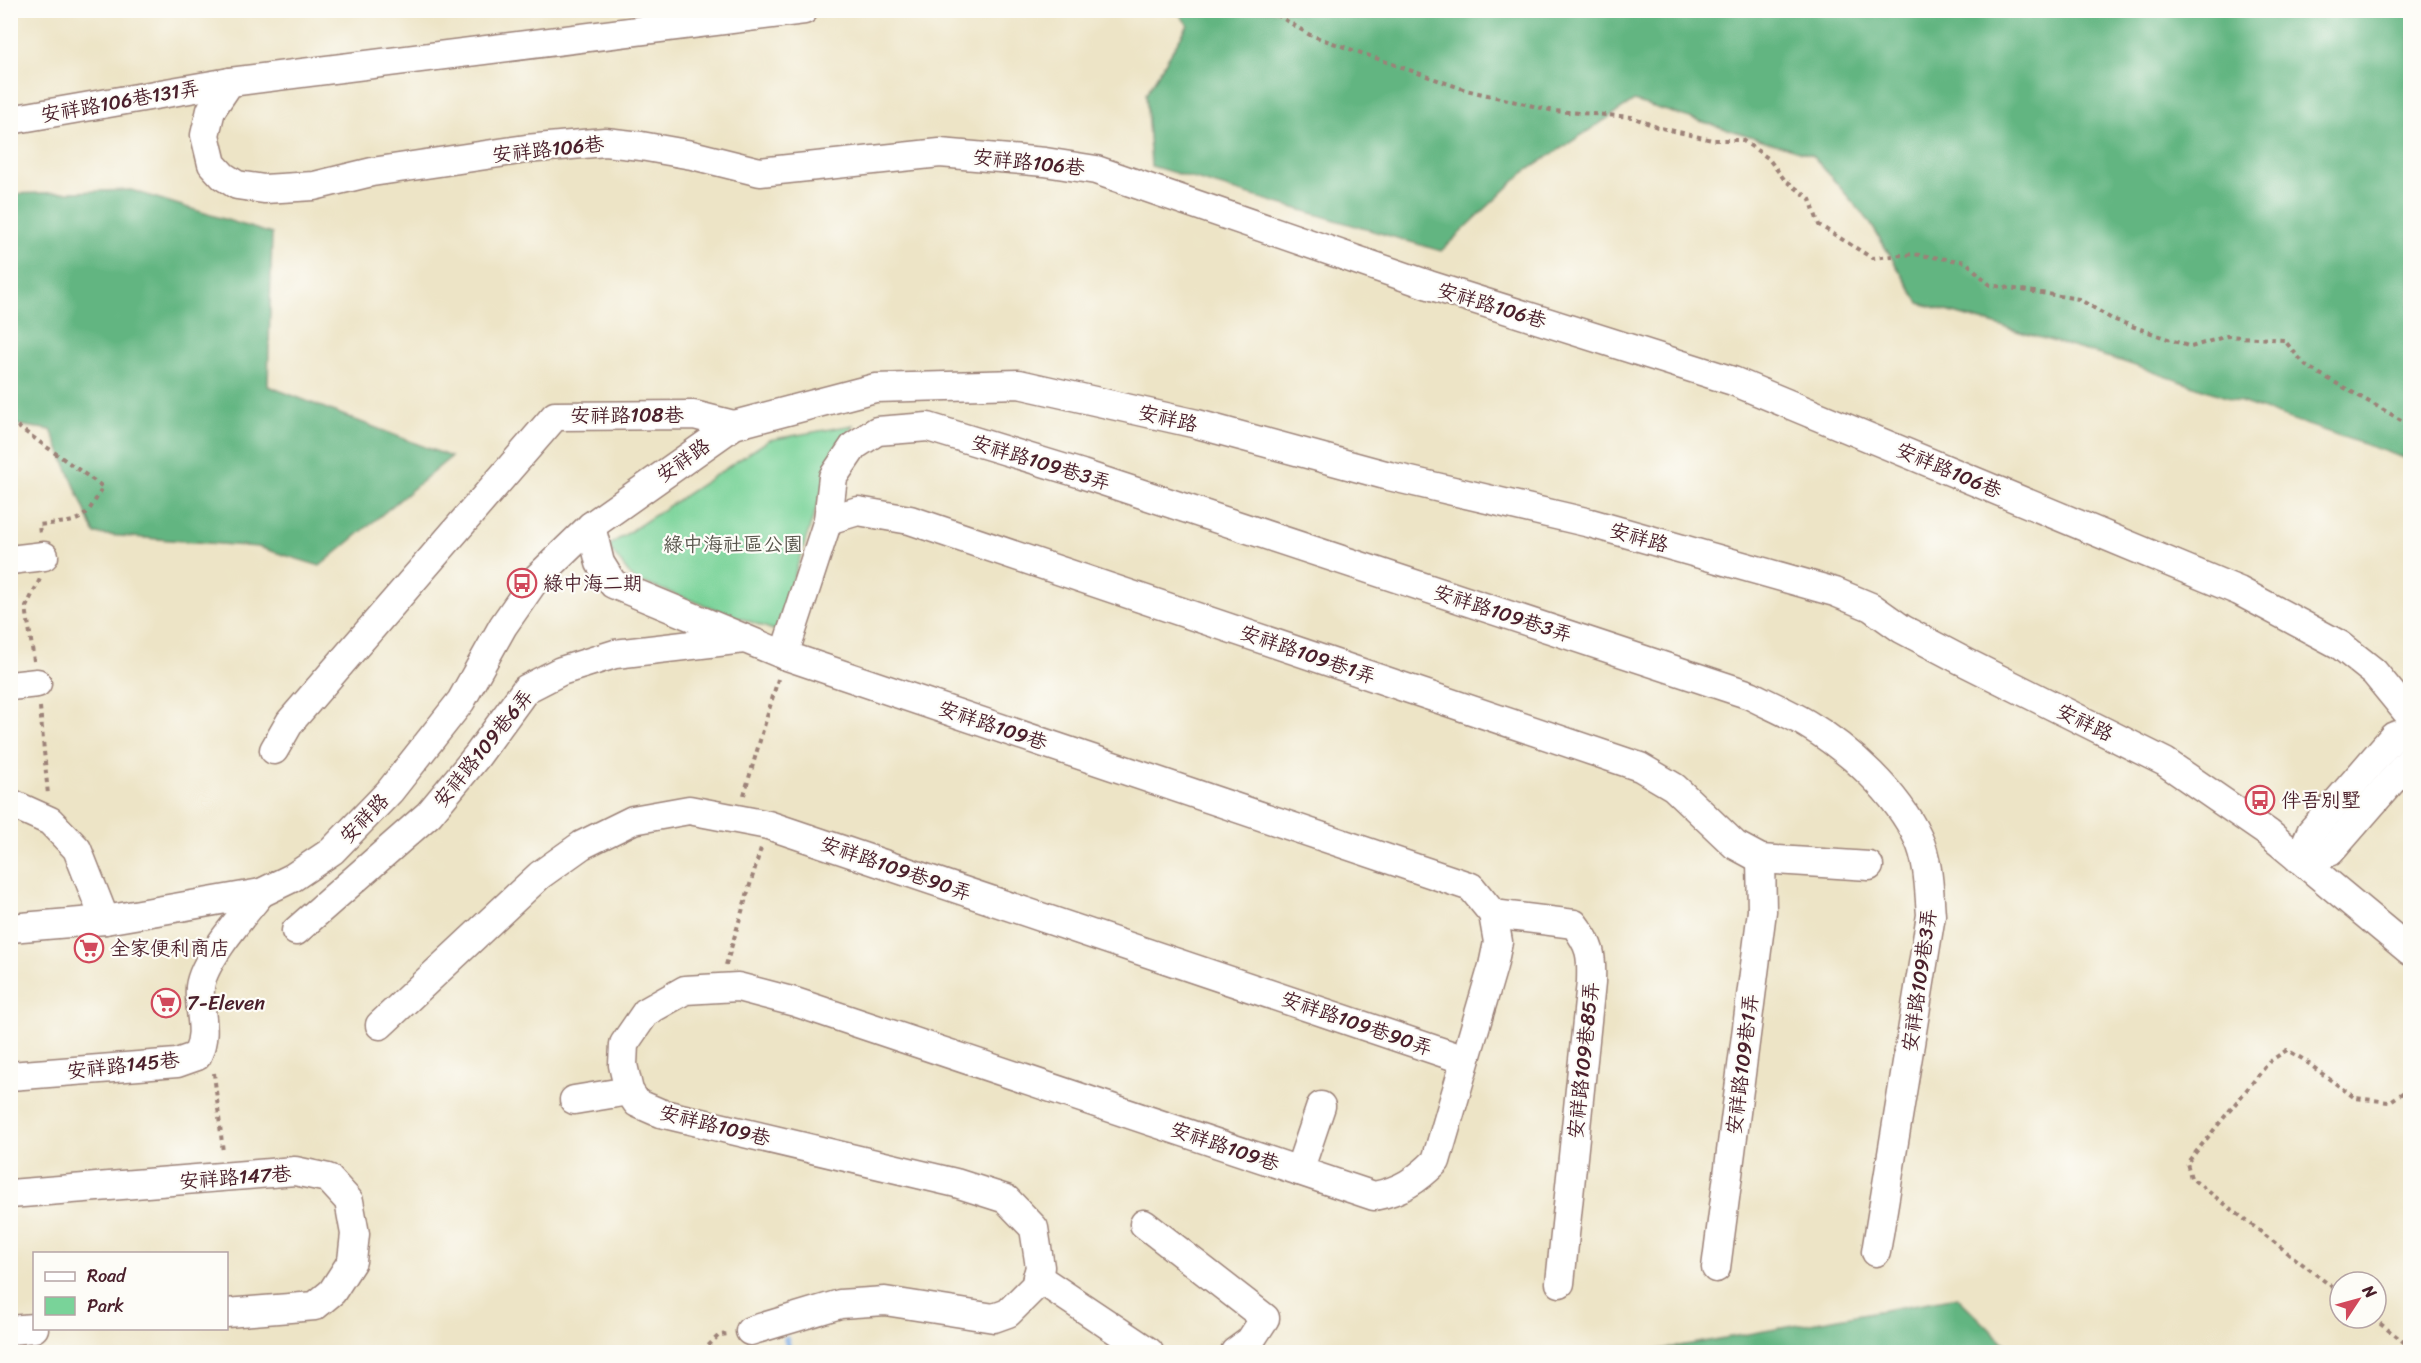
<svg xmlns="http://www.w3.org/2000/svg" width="2421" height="1363" viewBox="0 0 2421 1363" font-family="Sriracha,'LXGW WenKai TC',sans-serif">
	<rect width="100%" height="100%" fill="#fdfcf7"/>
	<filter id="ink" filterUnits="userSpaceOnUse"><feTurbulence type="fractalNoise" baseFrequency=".0167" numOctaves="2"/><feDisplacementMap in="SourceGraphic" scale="12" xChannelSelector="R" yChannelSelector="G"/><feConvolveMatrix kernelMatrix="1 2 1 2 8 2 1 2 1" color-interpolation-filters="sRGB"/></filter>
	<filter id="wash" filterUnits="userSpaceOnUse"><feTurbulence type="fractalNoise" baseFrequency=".008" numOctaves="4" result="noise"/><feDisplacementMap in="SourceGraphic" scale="24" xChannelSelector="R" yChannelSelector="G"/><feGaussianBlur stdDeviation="1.35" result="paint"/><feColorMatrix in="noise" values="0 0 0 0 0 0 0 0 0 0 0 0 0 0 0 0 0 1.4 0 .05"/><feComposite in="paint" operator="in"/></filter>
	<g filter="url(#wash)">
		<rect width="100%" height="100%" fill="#ede4c6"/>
		<polygon fill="#79d399" stroke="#627962" stroke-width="1.5" points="853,425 828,472 776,631 633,579 608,546 769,440"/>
		<g fill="#62b581" stroke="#566a56" stroke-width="1.5">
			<polygon points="1177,11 2410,11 2410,460 2121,361 1919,303 1869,221 1812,155 1634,101 1523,173 1441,251 1151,166 1146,94 1188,25"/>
			<polygon points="131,190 272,234 268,386 451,457 320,566 258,547 95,534 51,430 11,424 11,194"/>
			<polygon points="1957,1297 2013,1352 1646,1352"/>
		</g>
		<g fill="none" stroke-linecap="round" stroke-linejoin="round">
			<polyline stroke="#78a9e3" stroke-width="6" points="786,1339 790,1352"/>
		</g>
	</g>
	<g filter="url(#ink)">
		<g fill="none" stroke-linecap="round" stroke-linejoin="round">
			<g stroke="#9c8278" stroke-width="31">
				<g id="minor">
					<polyline points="804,10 230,82 211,110 205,135 212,164 223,176 237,185 264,189 314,186 372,172 526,149 605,142 641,146 692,155 760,172 940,153 1045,162 1096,170 1429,285 1733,381 2239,591 2340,645 2374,672 2410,716"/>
					<polyline points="10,120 230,82"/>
					<polyline points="828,520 858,511 910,520 1640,767 1674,787 1735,845 1761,859 1869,866"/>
					<path d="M591,526L600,563L613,584L784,655L1471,887L1493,914L1498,942L1493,966L1436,1161C1417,1180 1401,1191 1374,1196L795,1002L738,987L719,988L685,990L646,1012L624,1044L623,1065L629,1091L637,1103L660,1113L956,1183L1006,1199L1034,1228L1040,1267L1035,1286L1008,1313L994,1318L885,1301L840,1304L750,1331"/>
					<polyline points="10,560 44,556"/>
					<path d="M784,655L828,520L833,477L854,446L877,431L928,427L1082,474L1750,695C1769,705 1789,713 1807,724C1849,749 1897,793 1918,838C1929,861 1929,891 1931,915L1876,1252"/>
					<polyline points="10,686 37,683"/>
					<polyline points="274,750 290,722 555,416 694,415 734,425"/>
					<polyline points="10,803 50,821 77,849 105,920"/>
					<polyline points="2299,859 2311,832 2394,736 2410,732"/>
					<polyline points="2299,859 2330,852 2410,760"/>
					<path d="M1493,914L1574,924C1591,946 1592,955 1591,982L1560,1283"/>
					<polyline points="10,928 105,920 261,893 292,878 332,851 390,791 461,701 503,626 535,580 591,526 734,425 875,388 1019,384 1197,424 1389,476 1590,523 1835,592 1871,607 1902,629 1963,661 2165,762 2268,833 2410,951"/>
					<polyline points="296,931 429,814 477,756 526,689 561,671 615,654 744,639"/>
					<polyline points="380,1025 540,875 582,845 633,820 689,810 768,825 1465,1060"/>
					<path d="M10,1076L177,1063L197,1056C209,1030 198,1013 200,987C203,960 244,914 261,893"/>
					<polyline points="574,1100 629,1091"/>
					<polyline points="1299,1171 1321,1106"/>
					<polyline points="10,1194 295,1171 328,1178 349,1201 355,1234 352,1261 332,1292 315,1306 226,1313"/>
					<polyline points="1144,1224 1265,1318 1250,1341 1235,1352"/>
					<polyline points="1716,1268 1762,911 1761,859"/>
					<polyline points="1037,1277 1149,1352"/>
					<polyline points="10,1330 34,1328"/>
				</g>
			</g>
			<g stroke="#9c8278" stroke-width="4" stroke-dasharray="4.5 4.5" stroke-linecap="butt">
				<polyline points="1269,10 1310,35 1466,90 1554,111 1632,117 1657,127 1712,140 1742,140 1768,158 1784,179 1810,199 1819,225 1872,258 1913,254 1966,262 1990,285 2079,299 2112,319 2191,347 2227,336 2284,340 2306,366 2410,425"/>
				<path d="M10,421L103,487C81,526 82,520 39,525L40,534"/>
				<polyline points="34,661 26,607 40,579"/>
				<polyline points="40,707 48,795"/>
				<polyline points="744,795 778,679"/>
				<polyline points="726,965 761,848"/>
				<polyline points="214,1073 223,1152"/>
				<polyline points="2340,1293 2191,1178 2187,1163 2270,1061 2287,1050 2301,1058 2355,1098 2389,1102 2410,1088"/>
				<polyline points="2373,1318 2410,1347"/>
				<polyline points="702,1352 719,1335 728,1334"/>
			</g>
			<use href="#minor" stroke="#fff" stroke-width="28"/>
		</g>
	</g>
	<defs>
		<g id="bus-ring" transform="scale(1.5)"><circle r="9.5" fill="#fdfcf7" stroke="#d1495b" stroke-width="1.5"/><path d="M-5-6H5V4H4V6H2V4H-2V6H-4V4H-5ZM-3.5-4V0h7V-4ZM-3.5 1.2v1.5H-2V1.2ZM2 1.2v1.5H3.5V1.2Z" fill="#d1495b"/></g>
		<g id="supermarket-ring" transform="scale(1.5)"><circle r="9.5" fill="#fdfcf7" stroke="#d1495b" stroke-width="1.5"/><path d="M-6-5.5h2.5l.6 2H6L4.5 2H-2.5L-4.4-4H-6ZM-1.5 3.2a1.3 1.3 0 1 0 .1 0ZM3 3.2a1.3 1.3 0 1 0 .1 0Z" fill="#d1495b"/></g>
	</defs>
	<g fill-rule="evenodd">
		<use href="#bus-ring" x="522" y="583"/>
		<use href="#bus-ring" x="2260" y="800"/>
		<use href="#supermarket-ring" x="89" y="948"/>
		<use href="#supermarket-ring" x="166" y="1003"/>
	</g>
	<g text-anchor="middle" stroke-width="4.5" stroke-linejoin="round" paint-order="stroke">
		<g font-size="20" fill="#4a1f2b" stroke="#fdfcf7">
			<text transform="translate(120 101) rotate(-10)" y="7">安祥路106巷131弄</text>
			<text transform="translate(548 149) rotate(-6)" y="7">安祥路106巷</text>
			<text transform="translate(1029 162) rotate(6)" y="7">安祥路106巷</text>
			<text transform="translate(1492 305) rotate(17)" y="7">安祥路106巷</text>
			<text x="627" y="422">安祥路108巷</text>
			<text transform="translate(1168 418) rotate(13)" y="7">安祥路</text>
			<text transform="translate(683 460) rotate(-35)" y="7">安祥路</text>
			<text transform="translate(1041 462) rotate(17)" y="7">安祥路109巷3弄</text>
			<text transform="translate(1949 470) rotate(23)" y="7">安祥路106巷</text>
			<text transform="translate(1639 537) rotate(16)" y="7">安祥路</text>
			<text transform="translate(1503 613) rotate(18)" y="7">安祥路109巷3弄</text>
			<text transform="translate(1308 654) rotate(19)" y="7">安祥路109巷1弄</text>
			<text transform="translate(2085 722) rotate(26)" y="7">安祥路</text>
			<text transform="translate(993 725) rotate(19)" y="7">安祥路109巷</text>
			<text transform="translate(483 748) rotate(-51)" y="7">安祥路109巷6弄</text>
			<text transform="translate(364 818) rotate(-46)" y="7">安祥路</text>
			<text transform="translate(896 868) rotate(19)" y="7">安祥路109巷90弄</text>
			<text transform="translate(1919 980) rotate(-82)" y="7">安祥路109巷3弄</text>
			<text transform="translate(1357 1023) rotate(19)" y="7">安祥路109巷90弄</text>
			<text transform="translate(1583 1060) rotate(-84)" y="7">安祥路109巷85弄</text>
			<text transform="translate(1742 1064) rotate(-83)" y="7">安祥路109巷1弄</text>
			<text transform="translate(123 1065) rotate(-6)" y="7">安祥路145巷</text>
			<text transform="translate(715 1125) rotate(14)" y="7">安祥路109巷</text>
			<text transform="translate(1225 1146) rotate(19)" y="7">安祥路109巷</text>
			<text transform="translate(235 1177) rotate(-4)" y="7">安祥路147巷</text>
		</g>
		<g font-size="20" fill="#58554c" stroke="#fdfcf7">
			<text x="733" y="551">綠中海社區公園</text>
		</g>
		<g font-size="20" fill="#4a1f2b" stroke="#fdfcf7" text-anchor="start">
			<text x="543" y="590">綠中海二期</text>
			<text x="2281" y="807">伴吾別墅</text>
			<text x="110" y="955">全家便利商店</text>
			<text x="187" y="1010">7-Eleven</text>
		</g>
	</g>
	<rect width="2421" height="1363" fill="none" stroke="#fdfcf7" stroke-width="36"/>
	<rect x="33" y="1252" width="195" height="78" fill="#fdfcf7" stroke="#b5a4a5" stroke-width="1.5"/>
	<rect x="45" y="1272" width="30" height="9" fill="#ffffff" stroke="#b5a4a5" stroke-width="1.5"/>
	<text x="87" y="1282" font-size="18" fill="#4a1f2b">Road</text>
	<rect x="45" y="1297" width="30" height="18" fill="#79d399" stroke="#b5a4a5" stroke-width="1.5"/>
	<text x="87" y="1312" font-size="18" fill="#4a1f2b">Park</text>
	<g transform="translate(2358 1300) rotate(54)"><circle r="28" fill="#fdfcf7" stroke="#b5a4a5" stroke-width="1.5"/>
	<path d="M0-4.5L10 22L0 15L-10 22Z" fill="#d1495b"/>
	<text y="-9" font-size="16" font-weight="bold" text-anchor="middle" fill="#4a1f2b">N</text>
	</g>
</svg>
